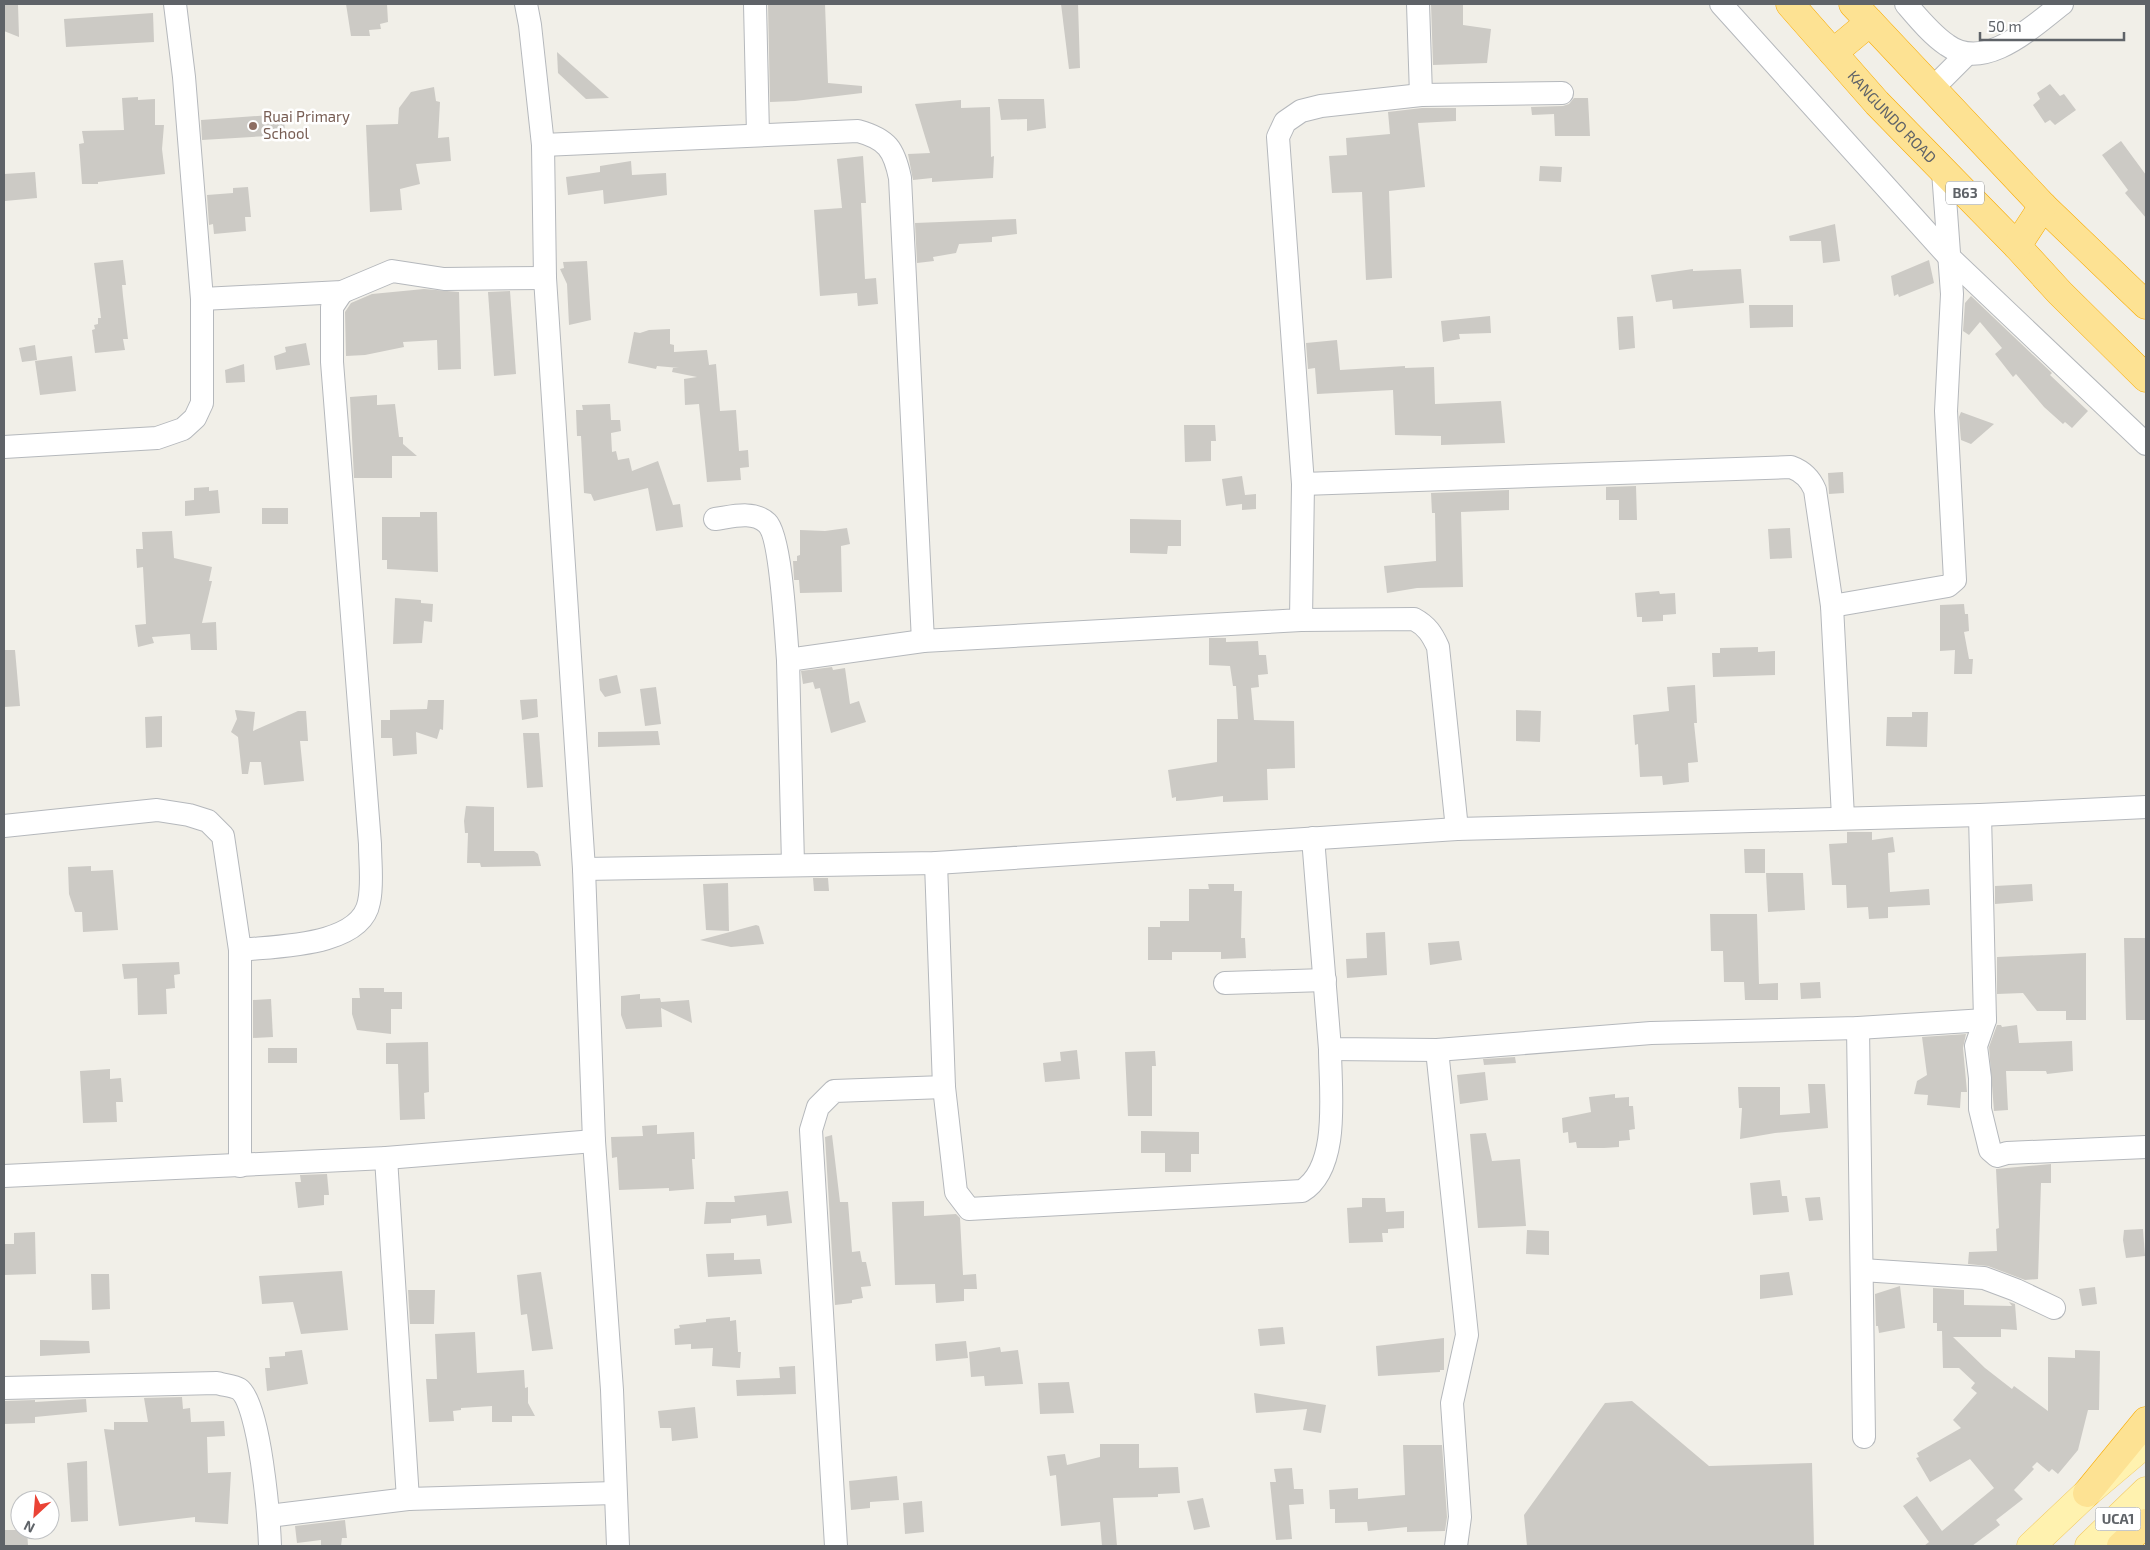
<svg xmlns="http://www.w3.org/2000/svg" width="2150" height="1550" viewBox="0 0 2150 1550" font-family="'Exo 2',sans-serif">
	<rect width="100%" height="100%" fill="#f1efe8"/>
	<g fill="#cccac5">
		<polygon points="4,4 18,4 19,37 4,31"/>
		<polygon points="346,4 387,4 388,22 380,24 381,29 369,30 370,36 351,36"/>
		<polygon points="768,4 825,4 828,83 862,86 862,93 795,101 770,102"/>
		<polygon points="1061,4 1078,4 1080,68 1069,69"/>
		<polygon points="1431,4 1463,4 1463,25 1491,29 1487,63 1433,65"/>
		<polygon points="153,13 154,42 66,47 64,19"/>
		<polygon points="557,52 609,98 586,99 558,73"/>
		<polygon points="2050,84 2060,96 2064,94 2076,110 2055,125 2050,120 2045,123 2033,105 2040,99 2037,93"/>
		<polygon points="434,87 436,101 440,102 438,138 449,137 451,161 416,164 420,184 400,189 402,210 370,212 366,125 398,124 399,108 411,92"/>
		<polygon points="138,97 138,100 155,99 155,125 164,125 162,149 165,174 98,182 98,184 82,184 79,144 84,143 82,131 124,130 122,98"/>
		<polygon points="1574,98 1588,98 1590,136 1555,136 1554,114 1532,115 1531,107 1563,106 1569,104"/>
		<polygon points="998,99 1044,99 1046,128 1027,131 1027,119 1001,120"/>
		<polygon points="961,100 961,108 990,107 991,157 994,156 993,178 932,182 932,178 913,180 908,154 930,153 915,104"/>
		<polygon points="1422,108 1456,108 1456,121 1418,123 1425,187 1389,191 1392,278 1366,280 1362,192 1332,193 1329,156 1347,155 1346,138 1390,134 1388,112"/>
		<polygon points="284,114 285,135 202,140 201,120"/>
		<polygon points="2121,141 2146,175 2146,218 2125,193 2128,190 2102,155"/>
		<polygon points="863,156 866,203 861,203 865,279 876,278 878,304 858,306 857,293 820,296 814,210 842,208 837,159"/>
		<polygon points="631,161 632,175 666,173 667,195 604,204 603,190 568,195 566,177 600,172 600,166"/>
		<polygon points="1540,166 1562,167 1561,182 1539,181"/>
		<polygon points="35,172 37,198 5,201 4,174"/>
		<polygon points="248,187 251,217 245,217 246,231 214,234 213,224 209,225 207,195 233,193 233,188"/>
		<polygon points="1016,219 1017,234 992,237 992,242 959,244 956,253 933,257 934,261 917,263 915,223"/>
		<polygon points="1835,224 1840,261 1823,263 1821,241 1790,241 1789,236"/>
		<polygon points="123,260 126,285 122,285 123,296 128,339 123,339 125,350 95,353 92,330 95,329 94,325 98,324 98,318 101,318 94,263"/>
		<polygon points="1929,260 1934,283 1899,297 1898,294 1894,296 1891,276"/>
		<polygon points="587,261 591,320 569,325 567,284 560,269 564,268 563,262"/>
		<polygon points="1693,269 1693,271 1741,269 1744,303 1673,309 1672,300 1656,302 1651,275"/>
		<polygon points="424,289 459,292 461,369 438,370 437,340 403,342 404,347 365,355 346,356 345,312 351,303 372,294"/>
		<polygon points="510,291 516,374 494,376 488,292"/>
		<polygon points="1971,296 2052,373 2050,375 2088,411 2072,428 2065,422 2063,424 2044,407 2016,374 2013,377 1995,354 2002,348 1980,322 1969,335 1963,331 1965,303"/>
		<polygon points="1749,305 1793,305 1793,327 1750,328"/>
		<polygon points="1490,316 1491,333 1459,334 1460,339 1443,342 1441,321"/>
		<polygon points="1633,316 1635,348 1619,350 1617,317"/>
		<polygon points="670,329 670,344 674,345 674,352 707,350 709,365 716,364 720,411 736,410 739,451 748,450 749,467 740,468 741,480 707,482 699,404 685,405 684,379 697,377 672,372 673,368 679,368 657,366 656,369 628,363 634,332 640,333 649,330"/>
		<polygon points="1337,340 1340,370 1405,366 1405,368 1434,367 1435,404 1501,401 1505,443 1441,445 1441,436 1395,435 1393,390 1317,394 1315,368 1308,369 1306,343"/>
		<polygon points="306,343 310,365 276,370 274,356 286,352 285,347"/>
		<polygon points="35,345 37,360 22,362 19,348"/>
		<polygon points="72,356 76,391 40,395 35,361"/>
		<polygon points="244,364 245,382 226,383 225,370"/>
		<polygon points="377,395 377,405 395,404 399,437 403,437 403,444 417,456 392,456 392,478 354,478 350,397"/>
		<polygon points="610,404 611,420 620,420 621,431 611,433 612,452 616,451 618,460 629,458 632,471 658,461 673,505 680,504 683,527 656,531 648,488 594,501 591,494 584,493 581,436 577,436 576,410 583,410 582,405"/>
		<polygon points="1961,412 1994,424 1971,444 1961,440 1959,417"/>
		<polygon points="1184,425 1215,425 1216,441 1211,441 1211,461 1185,462"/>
		<polygon points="1843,472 1844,493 1829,494 1828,473"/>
		<polygon points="1242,476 1245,495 1256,494 1256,509 1242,510 1242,504 1226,506 1222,479"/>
		<polygon points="1636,486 1637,520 1619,520 1619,500 1606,500 1606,487"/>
		<polygon points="209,487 209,491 218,490 220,513 185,516 185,501 194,500 194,488"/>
		<polygon points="1509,490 1509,510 1461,512 1463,587 1417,588 1387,593 1384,566 1436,561 1435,513 1432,513 1431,493"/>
		<rect x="262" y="508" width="26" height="16"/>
		<polygon points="420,512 437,512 438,572 387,569 387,560 382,560 382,517 420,517"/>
		<polygon points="1130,519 1181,520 1181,546 1168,546 1167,554 1130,553"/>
		<polygon points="847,528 850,544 841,546 842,592 800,593 799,580 794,580 793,561 797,561 797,556 800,555 800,530 825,531"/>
		<polygon points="1790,528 1792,558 1770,559 1768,529"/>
		<polygon points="172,531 174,558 212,567 209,581 212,581 202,623 216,622 217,650 191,650 190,634 152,637 154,643 138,647 135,625 146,624 143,567 137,568 136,549 143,549 142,532"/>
		<polygon points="1659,591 1660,594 1675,593 1676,614 1663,615 1663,621 1642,622 1642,617 1637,617 1635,593"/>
		<polygon points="395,598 421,600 421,603 433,604 432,622 424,621 422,643 393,644"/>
		<polygon points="1964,604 1965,614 1968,614 1969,631 1964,632 1969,659 1973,659 1972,674 1954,674 1955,650 1940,651 1940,605"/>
		<polygon points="1209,638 1226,638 1226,642 1258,641 1259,655 1266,655 1268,674 1258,675 1259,687 1251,688 1254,720 1294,721 1295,768 1267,769 1268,800 1223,802 1223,796 1191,800 1176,801 1176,797 1172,798 1168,770 1217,762 1217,719 1238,719 1236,686 1233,686 1230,666 1209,665"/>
		<polygon points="1758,647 1758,652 1775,651 1775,675 1713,677 1712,653 1720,653 1720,648"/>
		<polygon points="4,650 15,650 20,706 4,707"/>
		<polygon points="832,667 833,670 845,668 850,704 859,701 866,722 831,733 820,688 815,689 813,682 803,684 801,671"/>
		<polygon points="617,675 621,693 605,697 600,690 599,679"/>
		<polygon points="1695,685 1697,723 1694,723 1698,762 1688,763 1689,782 1663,785 1662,776 1640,777 1638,744 1635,745 1633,715 1669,711 1667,687"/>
		<polygon points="656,687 661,724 645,726 640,689"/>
		<polygon points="537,699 538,717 522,720 520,700"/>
		<polygon points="428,700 444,700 443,730 440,729 437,739 416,732 417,754 393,756 392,738 381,738 381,720 390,720 390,710 427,709"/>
		<polygon points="235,710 255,712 253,731 298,711 306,711 308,741 300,741 304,781 264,785 261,762 250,762 248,774 242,774 238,737 231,732 237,719"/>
		<polygon points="1516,710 1541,711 1540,742 1516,741"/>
		<polygon points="1912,712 1928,712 1927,747 1886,746 1887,717 1912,717"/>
		<polygon points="162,716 162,747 146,748 145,717"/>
		<polygon points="658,731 660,745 598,747 598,732"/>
		<polygon points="523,733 539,733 543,787 527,788"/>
		<polygon points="466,806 494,807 494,851 534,851 538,854 541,866 481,867 480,863 467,863 468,833 465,833 464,821"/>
		<polygon points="1847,832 1872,832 1872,840 1893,837 1895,852 1888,853 1890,892 1929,889 1930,905 1888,907 1888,918 1869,919 1868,907 1847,908 1846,885 1832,885 1829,844 1847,843"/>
		<polygon points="1744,849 1765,849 1765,873 1745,873"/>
		<polygon points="91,866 91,871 113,870 118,930 83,932 82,912 75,912 69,894 68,867"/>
		<polygon points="1766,873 1803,873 1805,910 1768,912"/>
		<polygon points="813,878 828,878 829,891 814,891"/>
		<polygon points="728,883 729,931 706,930 703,884"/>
		<polygon points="1208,884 1234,884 1234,891 1242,891 1241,938 1245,938 1246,958 1221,959 1221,952 1172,952 1172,960 1148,960 1148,927 1160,927 1160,921 1189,921 1189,889 1209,889"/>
		<polygon points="2032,884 2033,901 1995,904 1995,886"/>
		<polygon points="1710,914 1757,914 1759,984 1778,983 1778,1000 1745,1000 1744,982 1724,982 1723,951 1711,951"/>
		<polygon points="756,925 759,926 764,944 731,947 700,940"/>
		<polygon points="1385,932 1387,975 1347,978 1346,959 1367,958 1366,933"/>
		<polygon points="2124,938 2146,938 2146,1020 2126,1020"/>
		<polygon points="1459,941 1462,960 1430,965 1428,943"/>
		<polygon points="2086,953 2086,1020 2066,1020 2066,1011 2037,1011 2023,993 1997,994 1997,957"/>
		<polygon points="179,962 180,974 174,975 175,988 166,989 167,1014 138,1015 137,978 124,979 122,964"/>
		<polygon points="1820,982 1821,998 1801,999 1800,983"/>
		<polygon points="359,988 384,988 384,992 402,992 402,1009 391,1009 391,1034 357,1030 352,1014 352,998 360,998"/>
		<polygon points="640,994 640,999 660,998 661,1002 689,1000 692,1023 661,1008 662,1027 626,1029 621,1015 621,996"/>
		<polygon points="271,999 273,1037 253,1038 253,1000"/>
		<polygon points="1997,1025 2001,1025 2002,1027 2017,1025 2019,1043 2072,1041 2073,1071 2047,1074 2046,1071 2006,1071 2008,1110 1994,1111 1989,1047"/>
		<polygon points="1966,1034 1963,1048 1967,1092 1961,1092 1960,1108 1927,1105 1928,1095 1914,1094 1917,1081 1927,1075 1922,1037"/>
		<polygon points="428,1042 429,1092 424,1093 425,1119 400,1120 398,1064 386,1064 386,1043"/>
		<rect x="268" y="1048" width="29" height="15"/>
		<polygon points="1077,1050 1080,1079 1045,1082 1043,1063 1061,1061 1060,1052"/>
		<polygon points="1155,1051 1156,1066 1152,1066 1152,1116 1128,1116 1125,1052"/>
		<polygon points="1515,1057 1516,1063 1484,1065 1483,1059"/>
		<polygon points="110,1069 110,1079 121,1078 123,1102 116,1102 117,1122 83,1123 80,1071"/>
		<polygon points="1485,1072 1488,1100 1460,1104 1457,1075"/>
		<polygon points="1808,1084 1825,1084 1828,1128 1775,1133 1740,1139 1742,1108 1739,1108 1738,1087 1780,1087 1780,1115 1810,1113"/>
		<polygon points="1615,1094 1615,1098 1629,1097 1629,1106 1633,1106 1635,1129 1629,1130 1630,1140 1619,1141 1619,1147 1604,1148 1577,1148 1576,1142 1569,1143 1568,1132 1563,1133 1562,1118 1591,1112 1589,1097"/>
		<polygon points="657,1125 657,1134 694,1132 695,1159 692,1159 694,1189 669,1191 669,1188 619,1190 617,1157 612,1158 611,1137 643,1136 642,1126"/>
		<polygon points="1141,1131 1199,1132 1199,1154 1191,1154 1191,1172 1165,1172 1165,1153 1141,1153"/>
		<polygon points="1486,1133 1492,1161 1520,1159 1526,1226 1478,1228 1470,1134"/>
		<polygon points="832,1135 840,1202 848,1202 852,1252 860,1251 862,1262 866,1262 871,1286 861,1287 863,1298 852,1300 852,1303 835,1305 825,1137"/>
		<polygon points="2051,1164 2051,1183 2041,1183 2038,1279 2025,1280 1988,1266 1968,1264 1969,1252 1997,1251 1996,1229 1999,1228 1996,1169"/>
		<polygon points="327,1174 329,1195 324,1195 324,1205 298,1208 295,1182 301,1182 300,1175"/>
		<polygon points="1780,1180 1782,1196 1787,1196 1789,1212 1753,1215 1750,1183"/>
		<polygon points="788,1191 792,1223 767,1226 766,1215 731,1219 731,1223 704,1224 706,1202 735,1202 734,1196"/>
		<polygon points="1820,1197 1823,1220 1809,1221 1805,1198"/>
		<polygon points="1362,1198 1385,1198 1386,1212 1404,1211 1404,1228 1388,1229 1388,1233 1382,1233 1383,1242 1349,1243 1347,1208 1362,1207"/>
		<polygon points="924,1201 924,1216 956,1214 960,1218 963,1275 976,1274 977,1289 964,1289 964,1301 936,1303 935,1284 895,1285 892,1202"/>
		<polygon points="2143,1229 2145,1256 2126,1258 2123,1240 2124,1230"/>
		<polygon points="1527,1230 1549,1231 1549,1255 1526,1254"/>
		<polygon points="35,1232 36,1274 4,1275 4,1244 14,1244 14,1233"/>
		<polygon points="734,1253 734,1260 760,1259 762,1274 708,1277 706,1254"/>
		<polygon points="342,1271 348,1330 301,1334 293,1302 262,1304 259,1276"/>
		<polygon points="541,1272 553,1349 532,1351 527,1314 521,1315 517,1275"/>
		<polygon points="1789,1272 1793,1295 1760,1299 1760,1275"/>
		<polygon points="91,1274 109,1274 110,1309 92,1310"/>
		<polygon points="1900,1286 1905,1328 1879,1333 1878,1326 1876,1326 1875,1294"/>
		<polygon points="2095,1287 2097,1304 2082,1306 2079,1289"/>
		<polygon points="1933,1288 1964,1290 1964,1305 2012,1306 2009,1302 2015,1304 2017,1330 2001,1329 2001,1337 1953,1337 1985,1368 2012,1389 2014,1386 2048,1411 2048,1357 2075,1358 2075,1350 2100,1351 2099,1410 2088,1410 2078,1450 2058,1474 2052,1469 2049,1472 2037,1462 2032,1467 2034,1469 2014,1490 2023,1499 1996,1520 2000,1525 1972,1546 1924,1546 1929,1542 1903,1506 1917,1496 1942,1531 1994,1488 1970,1459 1930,1482 1916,1458 1919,1457 1917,1453 1961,1428 1953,1420 1977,1393 1971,1388 1975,1383 1959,1368 1943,1368 1942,1331 1937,1331 1937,1323 1933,1323"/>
		<polygon points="408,1290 435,1290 434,1324 410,1324"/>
		<polygon points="730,1317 730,1321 736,1320 738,1352 741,1352 740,1368 712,1366 713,1348 691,1349 691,1344 675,1345 674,1329 680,1328 679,1325 706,1322 706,1319"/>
		<polygon points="1283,1327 1285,1344 1260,1346 1258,1329"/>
		<polygon points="475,1332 477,1373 524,1370 525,1388 528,1387 528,1403 535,1416 512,1416 512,1422 492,1422 492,1406 461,1408 461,1410 453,1411 454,1421 429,1422 426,1379 437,1379 435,1334"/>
		<polygon points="1444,1338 1444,1370 1440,1370 1440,1372 1378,1376 1376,1346"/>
		<polygon points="40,1340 89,1341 90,1353 40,1356"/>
		<polygon points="966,1341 968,1358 936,1361 935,1344"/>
		<polygon points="1000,1347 1001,1352 1018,1350 1023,1384 985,1386 984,1376 971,1377 969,1352"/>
		<polygon points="302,1350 308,1384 267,1391 265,1368 270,1368 269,1357 285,1356 285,1352"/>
		<polygon points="795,1366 796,1394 737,1396 736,1380 780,1378 779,1367"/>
		<polygon points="1069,1382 1074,1413 1040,1414 1038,1383"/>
		<polygon points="1254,1393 1326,1405 1321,1433 1303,1430 1307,1409 1256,1413"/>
		<polygon points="182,1397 183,1409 190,1408 191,1422 224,1421 225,1436 207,1437 208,1473 231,1472 228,1524 195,1522 195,1517 119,1526 104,1429 114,1430 114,1422 148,1422 144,1398"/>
		<polygon points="86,1399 87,1412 35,1417 35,1423 4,1424 4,1401 35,1400 35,1402"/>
		<polygon points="1632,1401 1709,1466 1812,1463 1814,1546 1527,1546 1524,1515 1605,1403"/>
		<polygon points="695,1407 698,1438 672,1441 671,1428 660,1428 658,1411"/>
		<polygon points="1100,1444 1139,1444 1139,1468 1178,1467 1180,1493 1158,1494 1158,1497 1113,1498 1117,1546 1102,1546 1100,1522 1061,1526 1056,1475 1050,1476 1047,1456 1065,1454 1067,1465 1100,1457"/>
		<polygon points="1403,1445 1442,1445 1447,1517 1445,1531 1407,1532 1407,1527 1368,1531 1367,1522 1335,1523 1335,1509 1330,1509 1329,1490 1358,1488 1358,1499 1405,1495"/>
		<polygon points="87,1461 88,1521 71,1522 67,1463"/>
		<polygon points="1292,1468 1294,1489 1303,1489 1304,1504 1289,1505 1292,1539 1276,1540 1270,1482 1276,1482 1274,1469"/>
		<polygon points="897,1476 899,1500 870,1502 870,1508 851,1510 849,1481"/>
		<polygon points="1203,1498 1210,1527 1194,1530 1187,1501"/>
		<polygon points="922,1501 924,1532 905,1534 903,1503"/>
		<polygon points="345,1520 347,1538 342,1538 341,1546 321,1546 321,1540 297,1543 295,1526"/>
		<polygon points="4,1530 27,1530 28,1546 4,1546"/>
	</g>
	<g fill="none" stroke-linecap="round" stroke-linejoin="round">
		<g stroke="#b5b8bc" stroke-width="24">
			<g id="minor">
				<polyline points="526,4 530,25 543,145 545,278 584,869 594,1141 612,1390 618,1546"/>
				<polyline points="755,4 758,135"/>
				<polyline points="1418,4 1421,95"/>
				<polyline points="1721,4 1950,258 2146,444"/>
				<path d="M1906,4C1918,18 1932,35 1947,45C1985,73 2033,26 2062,4"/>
				<polyline points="1932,89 1967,54"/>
				<path d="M1562,93L1421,95L1321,106L1301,111L1285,122L1278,137L1303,484L1791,467C1802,471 1810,478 1815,490L1832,606L1843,817"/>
				<path d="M543,145L858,131C887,139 894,149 900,178L923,641L1301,620L1303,484"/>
				<polyline points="202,299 342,292 392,271 444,279 545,278"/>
				<polyline points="4,447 157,438 183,429 195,418 202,403 202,299 184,77 175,4"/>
				<path d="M715,519C731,517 753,510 767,523C781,536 786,636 788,660"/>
				<polyline points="1832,606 1948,586 1955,580 1946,411 1952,294 1943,171"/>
				<path d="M1301,620L1414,619C1427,626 1432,634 1438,647L1457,829"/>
				<polyline points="4,826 157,810 189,815 208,821 223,836 240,950 240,1166"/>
				<polyline points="1313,838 1330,1049 1437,1050 1651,1033 1858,1028 1985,1020 1980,815"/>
				<polyline points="793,864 788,660 923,641"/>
				<polyline points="584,869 936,863 1457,829 1980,815 2146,807"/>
				<path d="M240,950C275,946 361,947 369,902C373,884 370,863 370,844L332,362V307L342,292"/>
				<polyline points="1225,983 1325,980"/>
				<polyline points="1985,1020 1976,1046 1980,1078 1980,1109 1990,1150 1997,1156 2007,1153 2146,1147"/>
				<polyline points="1858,1028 1864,1437"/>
				<polyline points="1437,1050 1467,1335 1452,1403 1460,1517 1456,1546"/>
				<path d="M944,1087L956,1192L969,1209L1302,1191C1341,1167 1330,1090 1330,1049"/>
				<polyline points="386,1158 408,1499"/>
				<polyline points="4,1176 386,1158 594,1141"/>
				<polyline points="1862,1270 1984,1278 2016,1290 2054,1308"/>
				<path d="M4,1388L217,1383C223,1385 234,1386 239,1389C260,1403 269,1519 270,1546"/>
				<polyline points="269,1516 408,1499 615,1493"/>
				<polyline points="836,1546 811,1130 818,1107 834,1091 944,1087 936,863"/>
			</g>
		</g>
		<g stroke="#f2c960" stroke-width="29">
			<g id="major">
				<polyline points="2031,1546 2087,1493 2146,1443"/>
				<polyline points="2089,1546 2146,1491"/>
			</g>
		</g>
		<g stroke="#f9ab00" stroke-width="29">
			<g id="highway">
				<path id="s1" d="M1790,4L1877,103L2017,246L2060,293L2146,378"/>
				<polyline points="1853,4 2043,206 2146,305"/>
				<polyline points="1833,53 1870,22"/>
				<polyline points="2017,246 2043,206"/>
				<polyline points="2087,1493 2146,1421"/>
				<polyline points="2121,1546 2146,1523"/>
			</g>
		</g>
		<use href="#minor" stroke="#fff" stroke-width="22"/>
		<use href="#major" stroke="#fff2af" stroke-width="28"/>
		<use href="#highway" stroke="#fde293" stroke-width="28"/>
	</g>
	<circle fill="#8d6e63" stroke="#fff" stroke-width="2" cx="253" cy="126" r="5"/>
	<g text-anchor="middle" stroke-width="5" stroke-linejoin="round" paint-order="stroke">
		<g fill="#fff" stroke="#8f9295" stroke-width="1">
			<rect x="1946" y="181.5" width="38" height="23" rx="4"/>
			<rect x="2095.5" y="1507.5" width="45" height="23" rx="4"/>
		</g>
		<g font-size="14" font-weight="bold" fill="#5f6368">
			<text x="1965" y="198">B63</text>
			<text x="2118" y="1524">UCA1</text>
		</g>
		<g font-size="15" fill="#785e54" stroke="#fff" text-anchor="start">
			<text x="263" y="122">Ruai Primary<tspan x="263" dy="17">School</tspan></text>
		</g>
		<g font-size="15" fill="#5f6368" stroke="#fff">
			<text dy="5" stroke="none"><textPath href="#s1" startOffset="152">KANGUNDO ROAD</textPath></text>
		</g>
	</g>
	<rect width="2150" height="1550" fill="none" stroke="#5f6368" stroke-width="10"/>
	<g transform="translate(35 1515) rotate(206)"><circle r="24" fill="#ffffff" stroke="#bfc1c3"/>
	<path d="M0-4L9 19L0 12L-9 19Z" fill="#ea4335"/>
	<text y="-8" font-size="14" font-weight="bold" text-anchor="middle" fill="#5f6368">N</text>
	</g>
	<path d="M1980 32v8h144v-8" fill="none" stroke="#5f6368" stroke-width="2.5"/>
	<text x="1988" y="32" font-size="15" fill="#5f6368" stroke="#ffffff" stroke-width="4" paint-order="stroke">50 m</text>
</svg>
